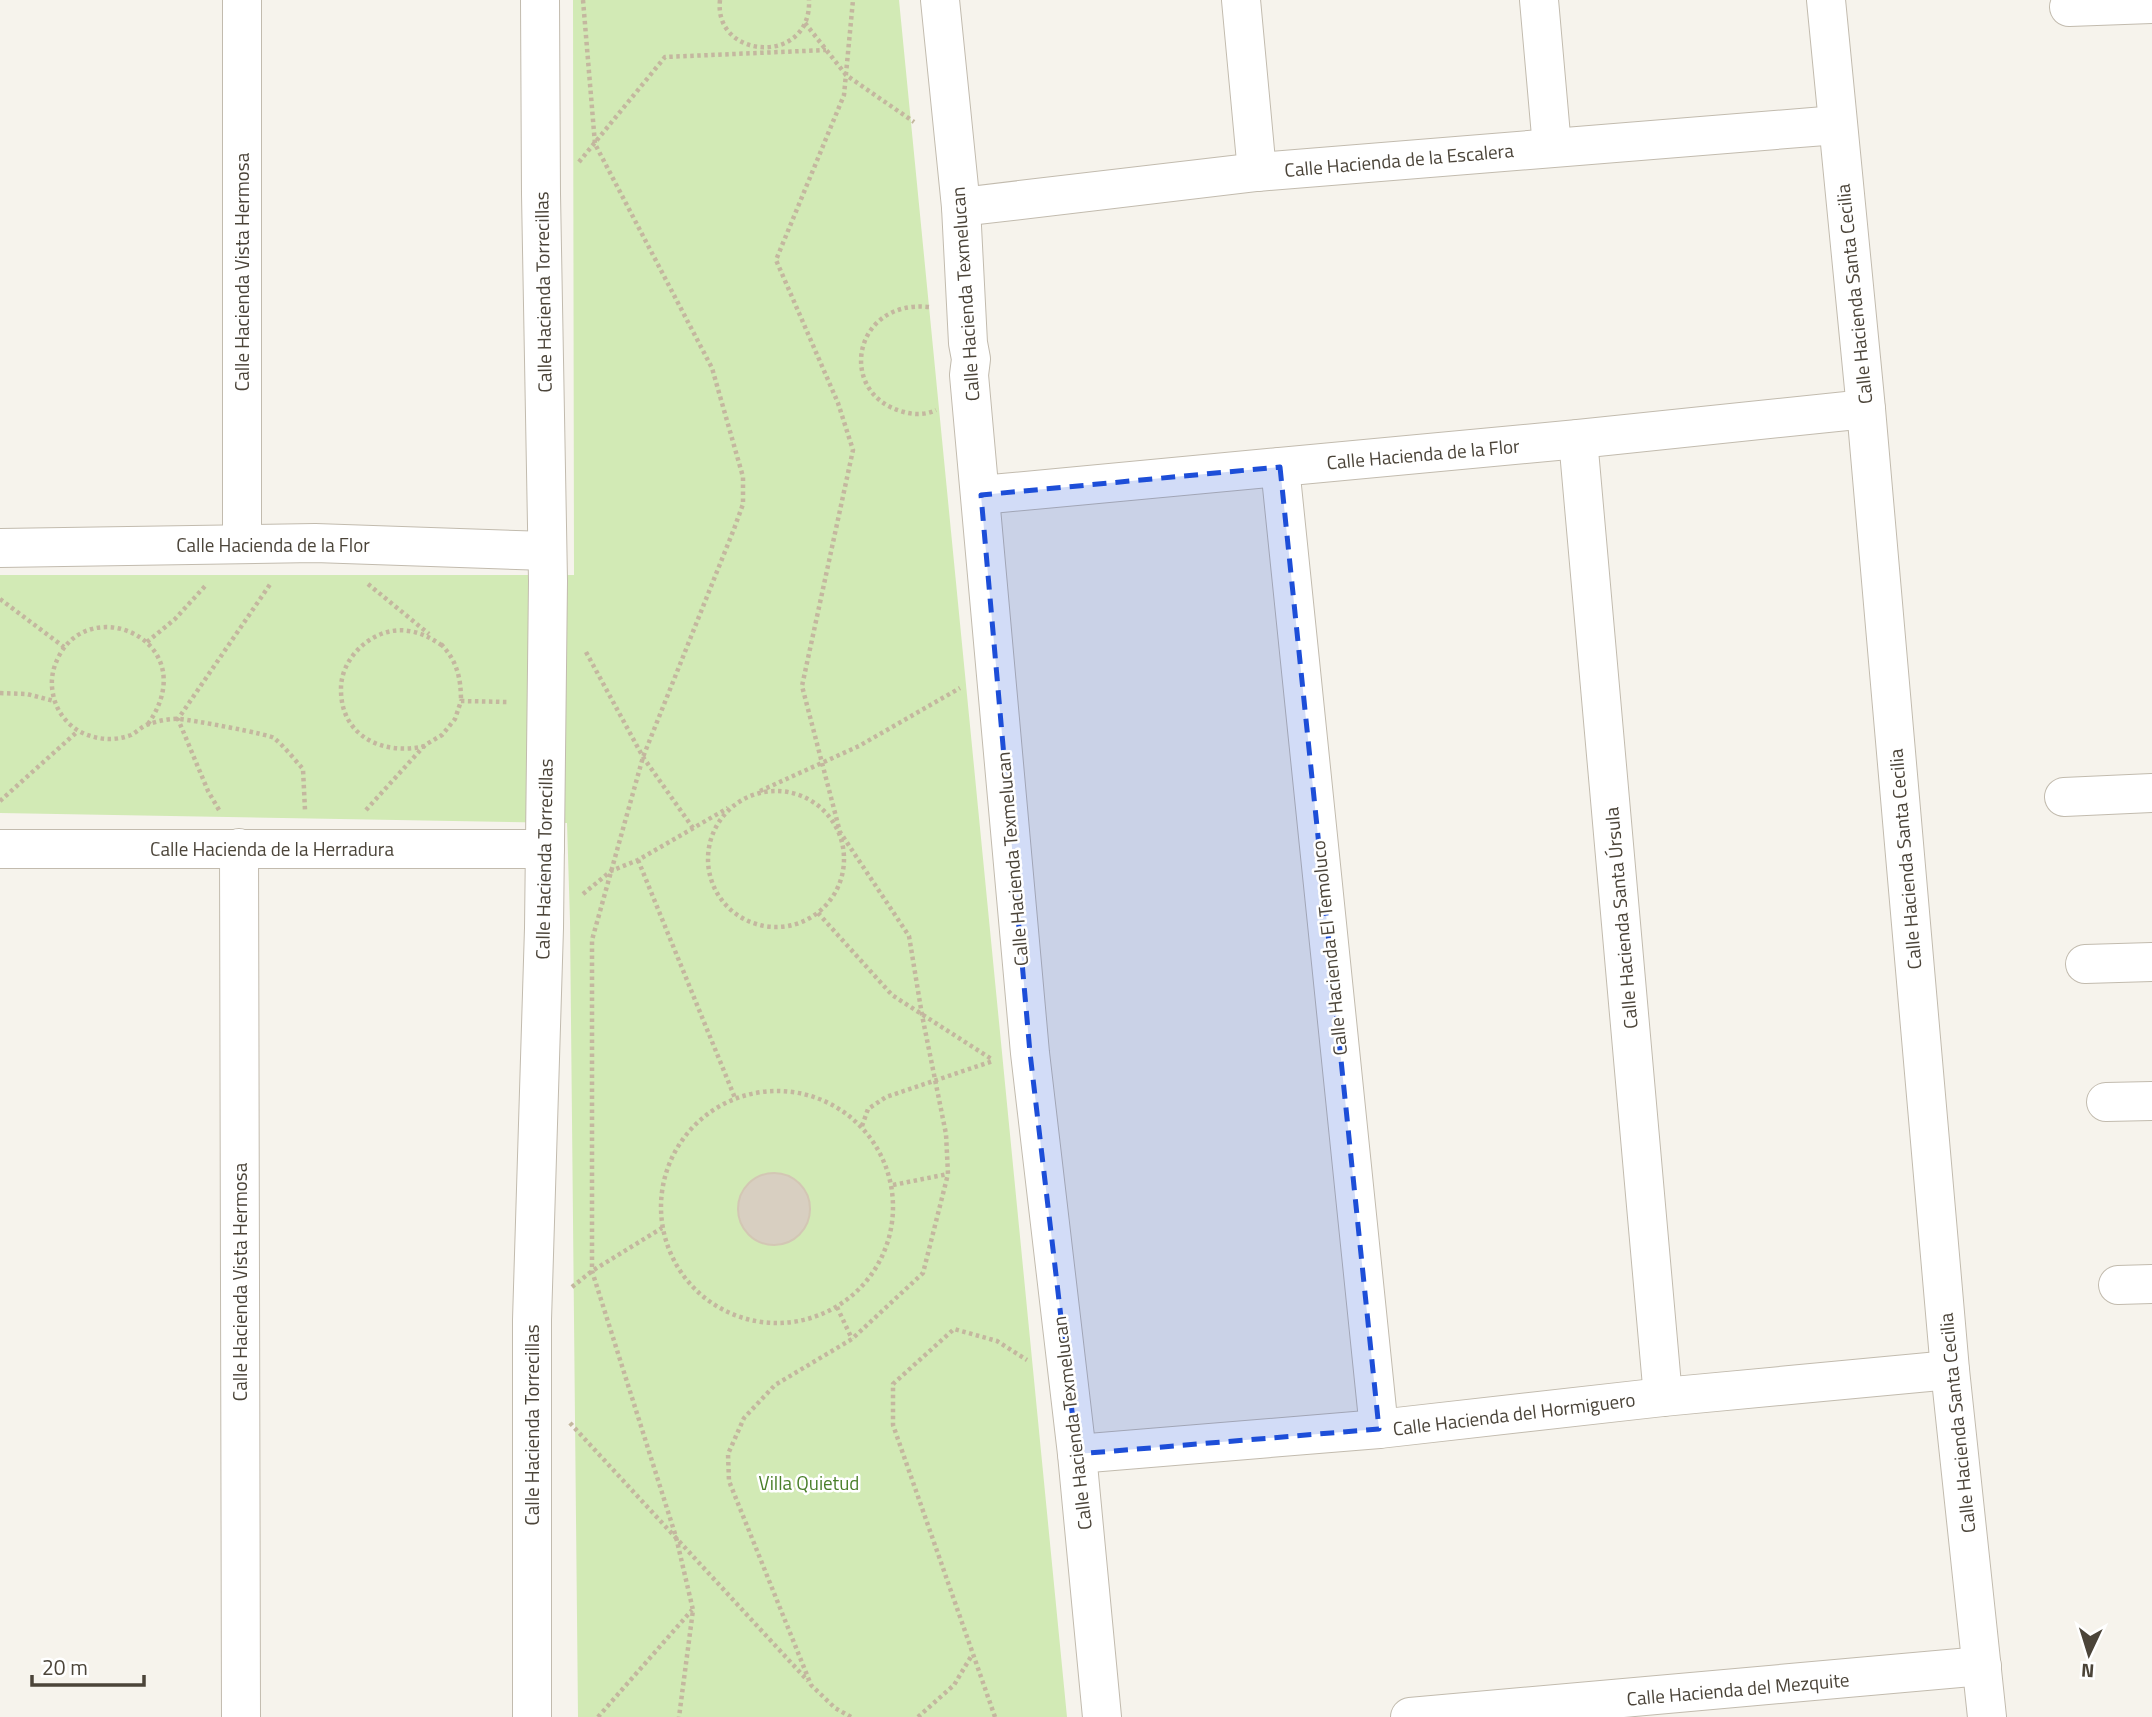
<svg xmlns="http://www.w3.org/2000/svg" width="2152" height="1717" viewBox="0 0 2152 1717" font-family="'Titillium Web',sans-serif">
	<rect width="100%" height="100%" fill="#f6f3ec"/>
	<polygon fill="#d2eab5" points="573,0 899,0 1067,1717 578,1717 570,921 567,823 0,813 0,575 574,575"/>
	<circle fill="#d8cfc1" stroke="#d3c7b4" stroke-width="2" cx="774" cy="1209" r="36"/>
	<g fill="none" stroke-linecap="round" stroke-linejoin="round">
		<g stroke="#c2bbae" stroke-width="40">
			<g id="minor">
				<polyline points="242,0 242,544"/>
				<polyline points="940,0 961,207 968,343 971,359 969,375 1030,1053 1077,1454 1102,1717"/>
				<polyline points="1241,0 1257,172"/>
				<polyline points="1539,0 1552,147"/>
				<polyline points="1826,0 1866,409 1950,1370 1987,1717"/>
				<polyline points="2069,7 2152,4"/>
				<polyline points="961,207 1257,172 1837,125"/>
				<polyline points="1578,439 1663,1397"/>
				<polyline points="1280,467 1379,1429"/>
				<polyline points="981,495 1578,439 1866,409"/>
				<polyline points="0,548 315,543 547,551"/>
				<polyline points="2064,797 2152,793"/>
				<polyline points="239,848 241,1717"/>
				<polyline points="0,849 545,849"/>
				<polyline points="2085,964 2152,962"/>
				<polyline points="2106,1102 2152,1101"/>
				<polyline points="2118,1285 2152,1284"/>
				<polyline points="1077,1454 1379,1429 1663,1397 1950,1370"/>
				<polyline points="532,1717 532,1320 544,928 548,581 541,194 540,0"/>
				<polyline points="1410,1717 1982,1666"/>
			</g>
		</g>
		<g stroke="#c4b79f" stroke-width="4.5" stroke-dasharray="3.5 3.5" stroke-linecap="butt">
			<polyline points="583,0 595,144 712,368 743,477 743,504 734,529 643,757 592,940 592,1271 676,1537 693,1610 679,1717"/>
			<path d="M720,0C713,60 812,66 809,0"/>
			<polyline points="805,23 846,75 914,122"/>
			<polyline points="579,162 665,57 826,50"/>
			<path d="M929,307C852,299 836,395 904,412C914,415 926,415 936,410"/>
			<polyline points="368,584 429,634"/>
			<polyline points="0,599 64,647"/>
			<polyline points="147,642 175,619 207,584"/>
			<path d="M441,644C457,661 461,678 461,701"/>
			<polyline points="586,652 643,757 693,828"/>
			<polyline points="0,693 27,694 54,701"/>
			<path d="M148,724C204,644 95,593 60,654C53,667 50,679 53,694C56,711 68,727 85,734C100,740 115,741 131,735C137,732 142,726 149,724C158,721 171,718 180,719C192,720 268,734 274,738C284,746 294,759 303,769L305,810"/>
			<path d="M425,746C384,756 341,737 341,690C340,656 376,625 409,631C423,633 432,639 443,646"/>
			<polyline points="760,791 859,746 960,688"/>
			<circle cx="776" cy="859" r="68"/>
			<polyline points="0,801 78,731"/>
			<polyline points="219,810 208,791 178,719 271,583"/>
			<polyline points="366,810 425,745 442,735 455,719 461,701 508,702"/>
			<polyline points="638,860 735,1098"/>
			<polyline points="583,894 611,871 638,860 728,808"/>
			<polyline points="818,913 892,995 993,1060"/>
			<circle cx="777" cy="1207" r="116"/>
			<polyline points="862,1126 868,1109 886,1097 993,1061"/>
			<polyline points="893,1185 948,1174"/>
			<polyline points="572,1287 592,1271 662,1228"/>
			<polyline points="837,1307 852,1339"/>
			<polyline points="570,1423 808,1681"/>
			<polyline points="598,1717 692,1610"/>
			<polyline points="851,1717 835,1708 811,1685 729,1481 728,1454 744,1418 775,1385 852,1339 923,1273 948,1174 946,1134 922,1015 909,936 840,832 802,686 853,450 838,403 776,260 844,95 853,0"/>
			<polyline points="918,1717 954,1685 972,1655"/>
			<polyline points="995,1717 893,1425 893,1384 954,1329 997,1341 1027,1360"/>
		</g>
		<use href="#minor" stroke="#fff" stroke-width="38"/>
	</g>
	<path fill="#1d4ed8" fill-opacity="0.2" stroke="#1d4ed8" stroke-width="5" stroke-dasharray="14 9" stroke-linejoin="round" d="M1280,467L1379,1429L1077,1454L1030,1053L981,495Z"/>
	<g text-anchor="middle" stroke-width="5" stroke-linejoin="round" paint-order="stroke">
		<g font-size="19" fill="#4b4439" stroke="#fff">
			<text transform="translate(1399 160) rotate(-5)" y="7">Calle Hacienda de la Escalera</text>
			<text transform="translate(242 272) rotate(-90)" y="7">Calle Hacienda Vista Hermosa</text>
			<text transform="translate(543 292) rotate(-91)" y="7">Calle Hacienda Torrecillas</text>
			<text transform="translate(965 294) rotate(-94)" y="7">Calle Hacienda Texmelucan</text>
			<text transform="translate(1854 294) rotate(-96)" y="7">Calle Hacienda Santa Cecilia</text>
			<text transform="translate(1423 454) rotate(-5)" y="7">Calle Hacienda de la Flor</text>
			<text x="273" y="552">Calle Hacienda de la Flor</text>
			<text x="272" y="856">Calle Hacienda de la Herradura</text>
			<text transform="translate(544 859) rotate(-89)" y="7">Calle Hacienda Torrecillas</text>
			<text transform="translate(1012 859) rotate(-95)" y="7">Calle Hacienda Texmelucan</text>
			<text transform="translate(1905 859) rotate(-95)" y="7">Calle Hacienda Santa Cecilia</text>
			<text transform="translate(1621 918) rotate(-95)" y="7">Calle Hacienda Santa Úrsula</text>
			<text transform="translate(1329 948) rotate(-96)" y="7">Calle Hacienda El Temoluco</text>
			<text transform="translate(240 1282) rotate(-90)" y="7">Calle Hacienda Vista Hermosa</text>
			<text transform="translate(1514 1414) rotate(-7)" y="7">Calle Hacienda del Hormiguero</text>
			<text transform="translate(1072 1423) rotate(-97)" y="7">Calle Hacienda Texmelucan</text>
			<text transform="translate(1957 1423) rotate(-96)" y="7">Calle Hacienda Santa Cecilia</text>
			<text transform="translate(532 1425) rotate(-90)" y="7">Calle Hacienda Torrecillas</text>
			<text transform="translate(1738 1689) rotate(-5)" y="7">Calle Hacienda del Mezquite</text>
		</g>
		<g font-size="19" fill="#4a7f2a" stroke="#fff">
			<text x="809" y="1490">Villa Quietud</text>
		</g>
	</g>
	<g transform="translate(2089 1654) rotate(184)" stroke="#ffffff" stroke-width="5" paint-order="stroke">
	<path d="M0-5L12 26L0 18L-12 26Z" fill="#4b4439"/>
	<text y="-10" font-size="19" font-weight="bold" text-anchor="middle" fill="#4b4439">N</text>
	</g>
	<path d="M32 1675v10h112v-10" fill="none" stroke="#4b4439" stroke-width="3.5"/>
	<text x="42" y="1675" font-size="21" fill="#4b4439" stroke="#ffffff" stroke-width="5" paint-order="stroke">20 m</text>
</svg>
